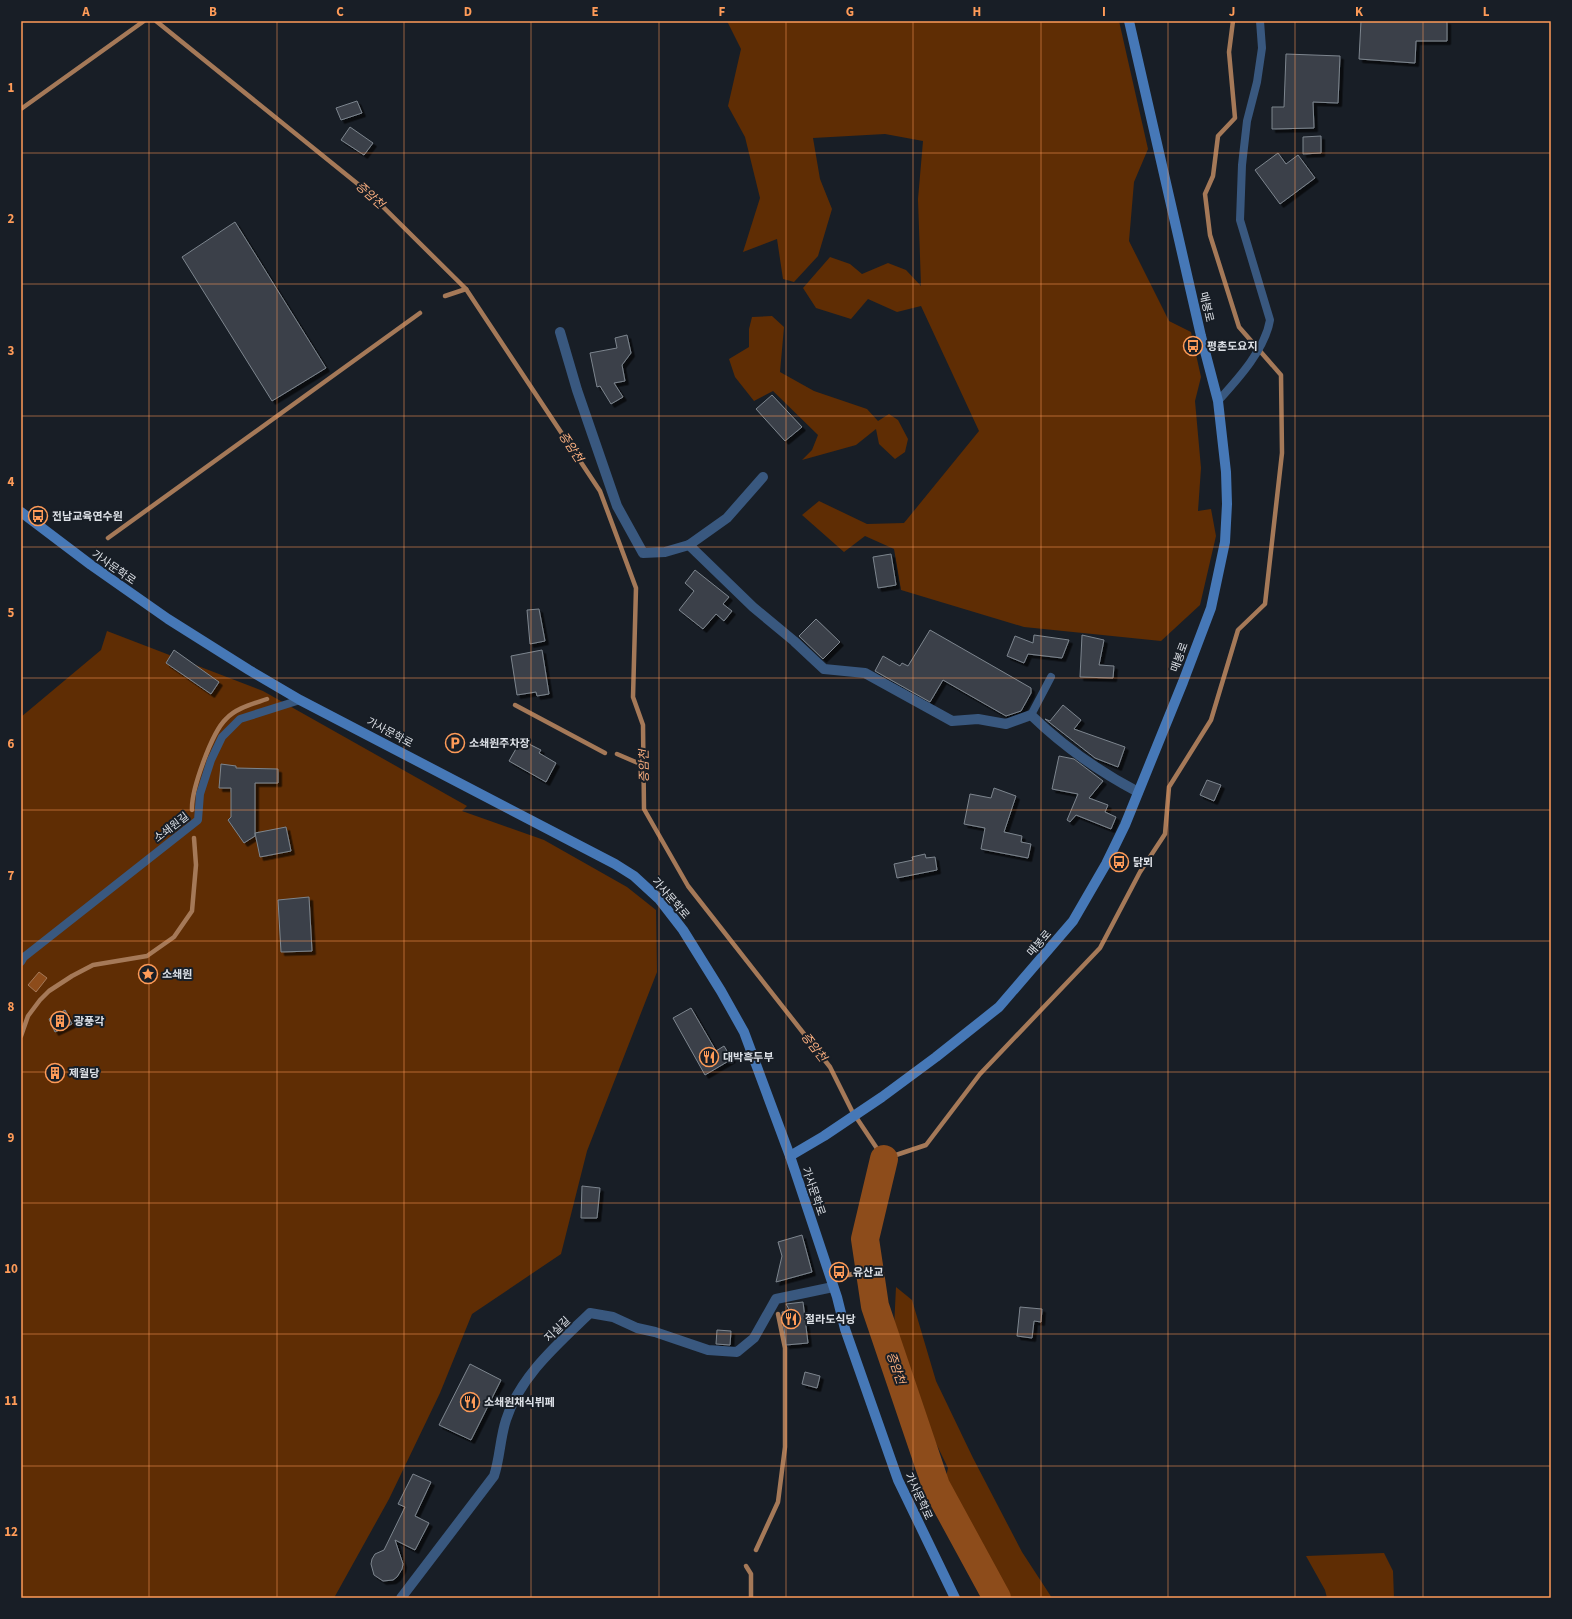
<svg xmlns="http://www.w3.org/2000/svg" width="1572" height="1619" viewBox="0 0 1572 1619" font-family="'Source Sans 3','Noto Sans KR',sans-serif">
	<defs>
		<filter id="shadow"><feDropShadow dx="3.5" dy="3.5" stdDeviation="0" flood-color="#0009"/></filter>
	</defs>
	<rect width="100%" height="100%" fill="#181e26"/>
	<g fill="#5f2d04">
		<polygon points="727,21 1119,21 1148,149 1134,182 1129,241 1169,321 1191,332 1201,377 1195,401 1201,468 1198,511 1211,509 1216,536 1200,605 1161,641 1024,627 901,590 894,549 865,536 844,552 802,515 819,501 867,524 904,523 979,431 921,306 897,312 868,299 851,319 816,308 803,288 830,257 850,264 862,274 888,263 906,270 921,286 918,199 923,141 885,134 813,138 820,179 832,209 818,256 794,282 783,279 777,239 743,252 760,198 745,137 728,106 741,49"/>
		<polygon points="772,316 784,327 780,372 814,391 867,409 878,421 889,414 898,420 908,439 905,452 895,459 879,444 876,429 856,445 802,460 812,450 818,435 773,391 754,401 735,377 729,359 749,347 749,329 752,317"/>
		<polygon points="107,631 263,691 467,806 462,811 544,840 627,887 656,910 657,972 587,1151 561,1254 472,1314 440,1393 389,1499 334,1598 21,1598 21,717 101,650"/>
		<polygon points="896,1287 912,1300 936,1381 973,1458 1022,1552 1052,1598 1010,1598 945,1481 948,1468 914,1398 893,1348"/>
		<polygon points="1384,1553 1393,1571 1394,1598 1327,1598 1325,1590 1306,1556"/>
	</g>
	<polygon fill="#8d4c1b" stroke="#a57958" points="39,972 47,978 36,992 28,985"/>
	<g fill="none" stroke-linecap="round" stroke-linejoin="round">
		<g stroke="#a57958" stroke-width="4.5">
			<polyline points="156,21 369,193 466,289 600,491 636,588 633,697 643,725 644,809 688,886 830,1067 852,1111 884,1159 926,1145 980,1074 1100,948 1140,872 1165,834 1169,787 1211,720 1238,630 1265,604 1282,453 1281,375 1239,327 1210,235 1205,194 1213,176 1218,136 1235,118 1229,52 1233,21"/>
			<polyline points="21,109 144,21"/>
			<polyline points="445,296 466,289"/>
			<polyline points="108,538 420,313"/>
			<polyline points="515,705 605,753"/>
			<polyline points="617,754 645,766"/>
			<path d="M192,810C191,790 212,732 226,719C236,708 253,704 267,699"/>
			<polyline points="21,1036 28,1016 40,1000 49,991 72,976 93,965 147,956 174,937 192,911 196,865 194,838"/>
			<polyline points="849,1275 870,1269"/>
			<polyline points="756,1550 778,1502 785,1447 785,1348 778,1314"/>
			<polyline points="746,1566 751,1574 751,1598"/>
		</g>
		<polyline stroke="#8d4c1b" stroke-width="28" points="884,1159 865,1239 875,1306 936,1486 997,1598"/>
	</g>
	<g fill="#3b4149" stroke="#7d858e" filter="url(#shadow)">
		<polygon points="1361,21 1447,21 1447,41 1416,41 1415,63 1359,59"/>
		<polygon points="1286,54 1340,56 1338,103 1313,102 1314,128 1272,129 1272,107 1284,107"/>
		<polygon points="357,101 362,113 341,120 336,108"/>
		<polygon points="350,127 373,143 364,155 341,140"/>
		<polygon points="1321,136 1321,153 1303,154 1303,137"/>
		<polygon points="1278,153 1286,164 1298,155 1315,178 1280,204 1255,170"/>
		<polygon points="235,222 326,368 272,401 182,257"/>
		<polygon points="627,335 631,353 622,365 625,381 614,383 623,397 611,404 600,386 597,387 590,353 617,348 615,338"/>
		<polygon points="772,395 802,427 785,441 756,409"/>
		<polygon points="891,554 896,585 878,588 873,557"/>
		<polygon points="695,570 729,597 723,604 732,611 724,621 716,614 703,629 679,610 694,591 685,583"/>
		<polygon points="539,609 545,641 530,644 527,610"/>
		<polygon points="816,619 840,642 823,659 799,636"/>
		<polygon points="930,630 1031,688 1031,693 1021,711 1006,716 943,680 930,702 875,671 883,656 900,666 902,663 908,666"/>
		<polygon points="1034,635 1069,640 1062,658 1028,654 1024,663 1007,656 1015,636 1033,643"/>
		<polygon points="1082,635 1104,640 1099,665 1114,666 1113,678 1080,677"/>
		<polygon points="174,650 219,682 211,694 166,663"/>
		<polygon points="542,650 549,694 537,696 536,692 517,695 511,656"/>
		<polygon points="1063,705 1081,720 1074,729 1125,747 1118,767 1095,758 1045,719 1050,721"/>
		<polygon points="521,740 541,750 539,753 556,763 546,782 509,761"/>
		<polygon points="1059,756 1074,759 1103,781 1089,798 1108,805 1105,812 1116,817 1111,829 1076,815 1070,822 1067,820 1078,794 1052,789"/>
		<polygon points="221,764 236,766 236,768 278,769 278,783 255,783 255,833 286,827 291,851 260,857 255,833 255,836 244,843 228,820 231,817 231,788 219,788"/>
		<polygon points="1207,780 1221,785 1214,801 1200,795"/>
		<polygon points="994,788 1016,796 1004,832 1022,836 1021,842 1031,844 1028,858 981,849 985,828 964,824 970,794 991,798"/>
		<polygon points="925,854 926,858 935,857 937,870 897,878 894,864 913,860 912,857"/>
		<polygon points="309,897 312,951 281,952 278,900"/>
		<polygon points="691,1008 716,1051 724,1046 732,1059 705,1075 673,1018"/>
		<polygon points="65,1010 72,1024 55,1032 49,1019"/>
		<polygon points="582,1186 600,1188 597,1218 581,1218"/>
		<polygon points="802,1235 812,1272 776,1282 782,1256 778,1242"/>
		<polygon points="803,1302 808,1343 786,1345 782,1312 790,1311 786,1304"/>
		<polygon points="1020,1307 1042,1309 1041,1322 1034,1321 1032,1338 1017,1336"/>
		<polygon points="717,1330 731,1331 730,1345 716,1344"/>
		<polygon points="470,1364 501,1380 471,1440 439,1425"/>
		<polygon points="805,1372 820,1376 817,1388 802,1384"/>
		<polygon points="413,1474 431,1482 415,1516 429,1523 415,1550 395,1540 403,1564 402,1569 397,1577 393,1580 383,1581 374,1575 371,1564 372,1559 375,1554 384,1550 405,1507 398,1504"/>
	</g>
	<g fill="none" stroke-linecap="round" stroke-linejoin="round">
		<g stroke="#39587f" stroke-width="8">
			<path d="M1218,401C1237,380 1265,350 1270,320L1240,220L1242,165L1247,121L1257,82L1262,48L1260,21"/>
			<polyline points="1031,715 1051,677"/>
			<polyline points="21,962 24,957 198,820 200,794 211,760 222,737 240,719 300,700"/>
		</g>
		<g stroke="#39587f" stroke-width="10">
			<path d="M560,332L577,390L617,506L643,553L665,552L689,545L753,607L794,641L824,669L865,673L952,721L978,719L1006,724L1031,715C1063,746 1098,771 1138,792"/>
			<polyline points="689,545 727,518 763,477"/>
			<path d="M401,1598L494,1476C500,1458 500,1438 506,1420C520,1376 558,1344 590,1313L613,1317L637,1328L655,1332L708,1350L737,1352L754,1338L776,1299L833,1287"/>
		</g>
		<g stroke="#4678b7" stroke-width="10">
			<polyline points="21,512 91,565 168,619 249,670 300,700 615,864 634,876 659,899 683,930 721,991 744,1032 790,1156 837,1297 845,1329 898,1480 955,1598"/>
			<polyline points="790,1156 824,1136 882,1097 936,1057 999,1007 1073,921 1106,864 1125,825 1183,682 1211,608 1225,542 1227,504 1226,472 1218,401 1201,336 1129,21"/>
		</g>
	</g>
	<path fill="none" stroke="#fe9b58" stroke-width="1" stroke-opacity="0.55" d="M149,21V1598M277,21V1598M404,21V1598M531,21V1598M659,21V1598M786,21V1598M913,21V1598M1041,21V1598M1168,21V1598M1295,21V1598M1423,21V1598M21,153H1551M21,284H1551M21,416H1551M21,547H1551M21,678H1551M21,810H1551M21,941H1551M21,1072H1551M21,1203H1551M21,1334H1551M21,1466H1551"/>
	<defs>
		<g id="bus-ring" transform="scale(1)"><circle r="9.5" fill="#181e26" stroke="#fe9b58" stroke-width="1.5"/><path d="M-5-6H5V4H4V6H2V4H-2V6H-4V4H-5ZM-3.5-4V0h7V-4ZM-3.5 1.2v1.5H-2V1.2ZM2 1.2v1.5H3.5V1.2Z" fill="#fe9b58"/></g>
		<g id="parking-ring" transform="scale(1)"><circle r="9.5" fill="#181e26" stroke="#fe9b58" stroke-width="1.5"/><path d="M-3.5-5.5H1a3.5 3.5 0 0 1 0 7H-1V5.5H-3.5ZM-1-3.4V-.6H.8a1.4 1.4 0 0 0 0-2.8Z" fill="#fe9b58"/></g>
		<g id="sight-ring" transform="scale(1)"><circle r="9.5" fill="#181e26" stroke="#fe9b58" stroke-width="1.5"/><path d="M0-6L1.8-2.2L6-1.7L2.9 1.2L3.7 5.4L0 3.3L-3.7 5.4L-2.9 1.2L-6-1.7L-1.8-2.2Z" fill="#fe9b58"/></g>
		<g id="building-ring" transform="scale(1)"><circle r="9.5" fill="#181e26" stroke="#fe9b58" stroke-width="1.5"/><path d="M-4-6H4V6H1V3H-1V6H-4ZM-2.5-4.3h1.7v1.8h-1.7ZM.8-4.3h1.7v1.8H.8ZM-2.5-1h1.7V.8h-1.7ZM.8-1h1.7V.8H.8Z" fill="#fe9b58"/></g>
		<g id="restaurant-ring" transform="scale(1)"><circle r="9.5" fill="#181e26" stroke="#fe9b58" stroke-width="1.5"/><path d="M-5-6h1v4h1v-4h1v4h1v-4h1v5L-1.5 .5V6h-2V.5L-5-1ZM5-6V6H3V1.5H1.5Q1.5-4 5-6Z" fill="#fe9b58"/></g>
	</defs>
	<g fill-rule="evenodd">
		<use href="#bus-ring" x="1193" y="346"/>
		<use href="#bus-ring" x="38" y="516"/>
		<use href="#parking-ring" x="455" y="743"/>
		<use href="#bus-ring" x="1119" y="862"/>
		<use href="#sight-ring" x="148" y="974"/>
		<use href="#building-ring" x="60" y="1021"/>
		<use href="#restaurant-ring" x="709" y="1057"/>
		<use href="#building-ring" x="55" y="1073"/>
		<use href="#bus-ring" x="839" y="1272"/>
		<use href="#restaurant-ring" x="791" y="1319"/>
		<use href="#restaurant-ring" x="470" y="1402"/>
	</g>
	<g text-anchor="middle" stroke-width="4" stroke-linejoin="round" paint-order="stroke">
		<g font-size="11" fill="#dde1e7" stroke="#181e26">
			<text transform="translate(1207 307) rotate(77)" y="4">매봉로</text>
			<text transform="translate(114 567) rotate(35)" y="4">가사문학로</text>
			<text transform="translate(1179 657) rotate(-70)" y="4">매봉로</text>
			<text transform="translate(390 732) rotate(28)" y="4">가사문학로</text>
			<text transform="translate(171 827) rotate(-38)" y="4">소쇄원길</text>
			<text transform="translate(671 898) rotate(49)" y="4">가사문학로</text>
			<text transform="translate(1039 943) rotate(-49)" y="4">매봉로</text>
			<text transform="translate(814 1191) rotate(71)" y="4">가사문학로</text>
			<text transform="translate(557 1329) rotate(-44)" y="4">지실길</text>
			<text transform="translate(919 1496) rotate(65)" y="4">가사문학로</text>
		</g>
		<g font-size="11" font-weight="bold" fill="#dde1e7" stroke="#181e26" text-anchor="start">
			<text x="1207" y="350">평촌도요지</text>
			<text x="52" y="520">전남교육연수원</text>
			<text x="469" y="747">소쇄원주차장</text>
			<text x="1133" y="866">닭뫼</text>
			<text x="162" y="978">소쇄원</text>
			<text x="74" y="1025">광풍각</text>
			<text x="723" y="1061">대박흑두부</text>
			<text x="69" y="1077">제월당</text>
			<text x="853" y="1276">유산교</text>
			<text x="805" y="1323">절라도식당</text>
			<text x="484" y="1406">소쇄원채식뷔페</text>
		</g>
		<g font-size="12" font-style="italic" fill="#fbaf7f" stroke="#181e26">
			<text transform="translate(370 195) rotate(42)" y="4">증암천</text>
			<text transform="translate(571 447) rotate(57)" y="4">증암천</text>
			<text transform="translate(644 766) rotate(-91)" y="4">증암천</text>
			<text transform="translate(814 1047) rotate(52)" y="4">증암천</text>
			<text transform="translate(896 1368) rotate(71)" y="4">증암천</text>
		</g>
	</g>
	<rect width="1572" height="1619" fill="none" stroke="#181e26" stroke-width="44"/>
	<rect x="22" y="22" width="1528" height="1575" fill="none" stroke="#fe9b58" stroke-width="1.5"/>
	<g font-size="13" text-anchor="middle" font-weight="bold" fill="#fe9b58">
		<text x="86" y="16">A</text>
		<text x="213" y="16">B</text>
		<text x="340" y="16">C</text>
		<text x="468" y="16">D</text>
		<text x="595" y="16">E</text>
		<text x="722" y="16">F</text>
		<text x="850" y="16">G</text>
		<text x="977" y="16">H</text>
		<text x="1104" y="16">I</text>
		<text x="1232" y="16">J</text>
		<text x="1359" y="16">K</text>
		<text x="1486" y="16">L</text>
		<text x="11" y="92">1</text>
		<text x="11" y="223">2</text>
		<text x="11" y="355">3</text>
		<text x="11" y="486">4</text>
		<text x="11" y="617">5</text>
		<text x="11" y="748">6</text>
		<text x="11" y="880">7</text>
		<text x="11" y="1011">8</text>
		<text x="11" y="1142">9</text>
		<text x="11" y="1273">10</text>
		<text x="11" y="1405">11</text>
		<text x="11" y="1536">12</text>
	</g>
</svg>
